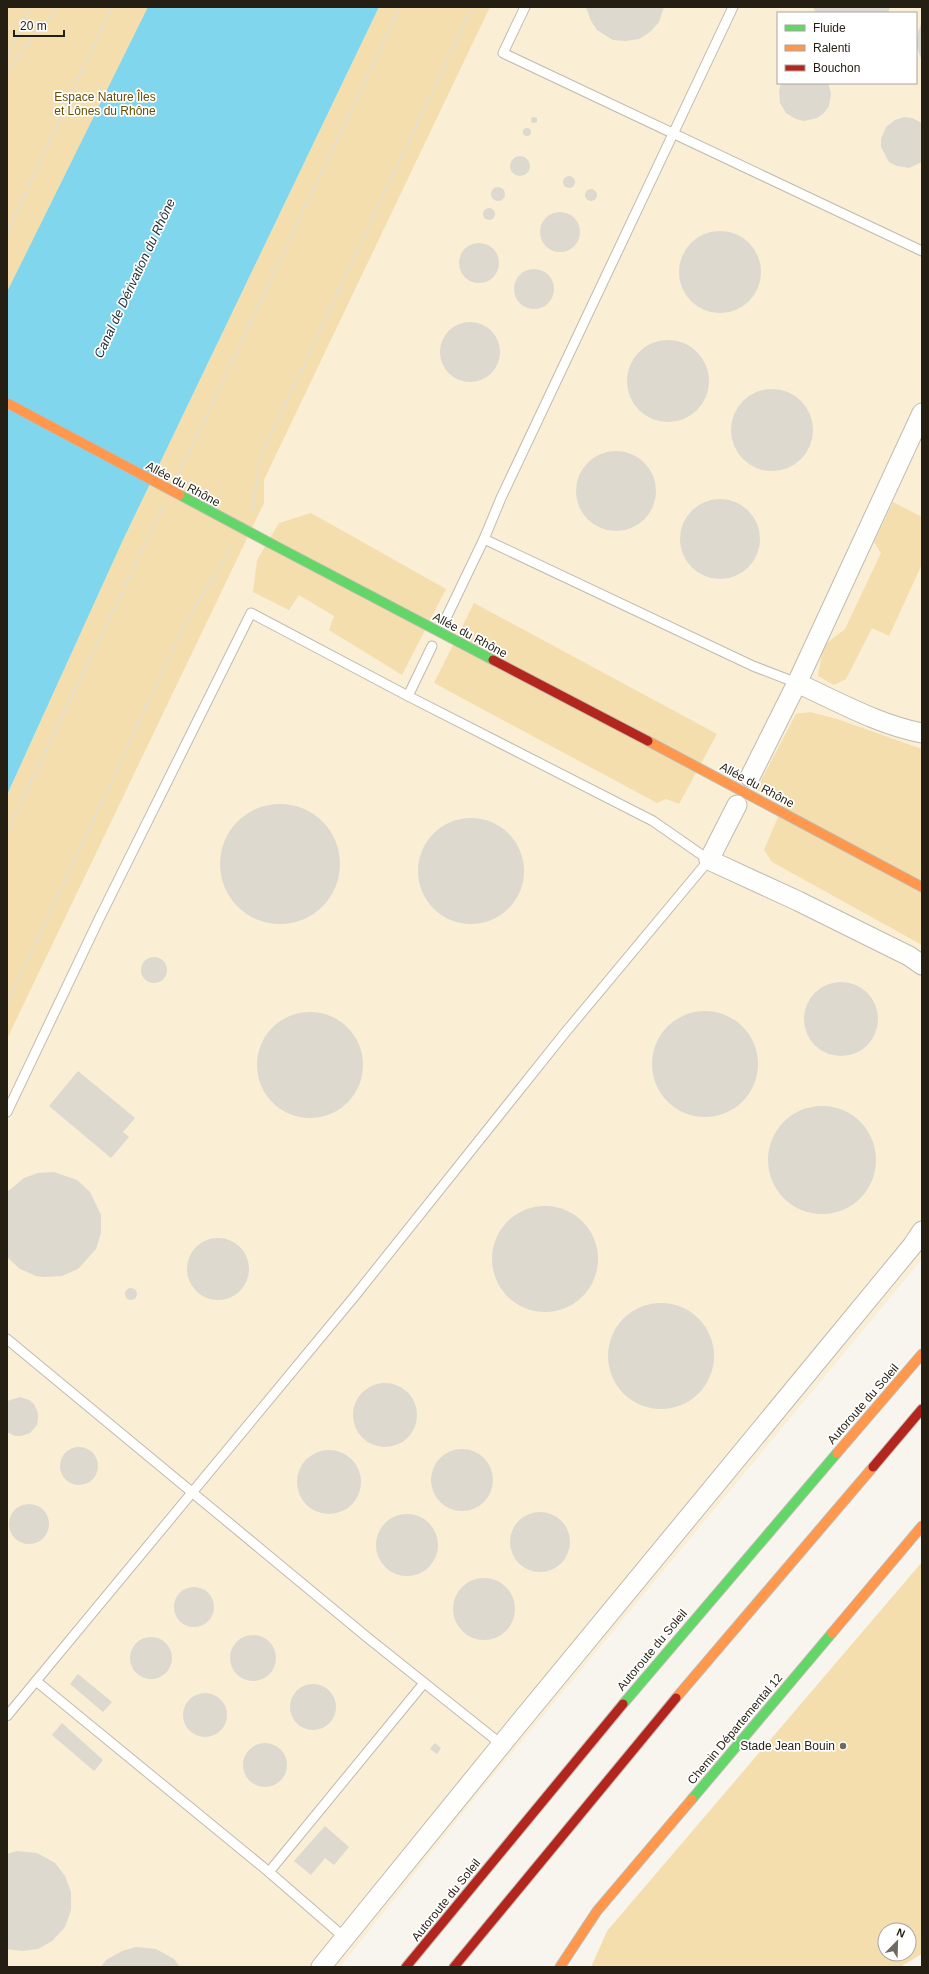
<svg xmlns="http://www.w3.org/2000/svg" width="929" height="1974" viewBox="0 0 929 1974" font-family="Arial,sans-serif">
	<rect width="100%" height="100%" fill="#f8f5ee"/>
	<path fill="#faeed4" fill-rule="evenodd" d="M490,7H922V1259L478,1794L340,1967H7V1039L264,503V480ZM778,13H916V83H778Z"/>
	<g fill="#f5dead" fill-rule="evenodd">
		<polygon points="7,7 259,7 7,533"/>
		<polygon points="379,7 490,7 264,480 264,503 7,1039 7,795 123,540"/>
		<polygon points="893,502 922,517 922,564 889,636 872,628 846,679 834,685 818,676 823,646 845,629 881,553 874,542"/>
		<polygon points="311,513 446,589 402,675 329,630 334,616 299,595 289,610 253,592 257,560 279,523"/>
		<polygon points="474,603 717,734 679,804 666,799 657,803 434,683"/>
		<polygon points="810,712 837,719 922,749 922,945 772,862 764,850 784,803 756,790 796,714"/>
		<path d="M922,1562V1954L900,1967H591L607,1931ZM885,1930H909V1954H885Z"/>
	</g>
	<polygon fill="#80d6ed" points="148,7 379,7 123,540 7,795 7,292"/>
	<g fill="#ddd9cf">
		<polygon points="586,7 664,7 659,22 650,32 639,39 626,41 613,40 597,30 591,21"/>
		<polygon points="813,7 890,7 888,13 816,13"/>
		<polygon points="922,22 922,62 916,44 918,32"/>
		<polygon points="781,83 828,83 831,93 829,106 824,113 817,118 804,121 796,119 786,113 780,103 779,91"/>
		<circle cx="534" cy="120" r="3"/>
		<polygon points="904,117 912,118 922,123 922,162 909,168 897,166 889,162 881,147 881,139 886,127 895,120"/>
		<circle cx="527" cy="132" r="4"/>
		<circle cx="520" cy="166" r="10"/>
		<circle cx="569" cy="182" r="6"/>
		<circle cx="498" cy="194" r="7"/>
		<circle cx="591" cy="195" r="6"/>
		<circle cx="489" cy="214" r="6"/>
		<circle cx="560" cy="232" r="20"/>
		<circle cx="720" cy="272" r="41"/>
		<circle cx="479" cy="263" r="20"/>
		<circle cx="534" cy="289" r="20"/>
		<circle cx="470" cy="352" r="30"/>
		<circle cx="668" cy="381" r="41"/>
		<circle cx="772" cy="430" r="41"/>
		<circle cx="616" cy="491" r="40"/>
		<circle cx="720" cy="539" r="40"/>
		<circle cx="280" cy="864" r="60"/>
		<circle cx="471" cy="871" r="53"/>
		<circle cx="154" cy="970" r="13"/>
		<circle cx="841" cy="1019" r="37"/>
		<circle cx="705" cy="1064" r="53"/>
		<circle cx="310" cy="1065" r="53"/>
		<polygon points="78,1071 135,1118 123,1132 129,1137 111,1158 49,1106"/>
		<circle cx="822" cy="1160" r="54"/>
		<polygon points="54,1172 77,1180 90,1192 101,1215 101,1233 96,1249 78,1269 62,1276 44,1277 36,1276 20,1269 7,1257 7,1192 24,1178 38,1173"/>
		<circle cx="545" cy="1259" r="53"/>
		<circle cx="218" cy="1269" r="31"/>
		<circle cx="131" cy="1294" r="6"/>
		<circle cx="661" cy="1356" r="53"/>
		<circle cx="385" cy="1415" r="32"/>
		<polygon points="20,1397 29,1400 34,1404 38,1413 38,1419 37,1425 30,1433 21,1436 15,1436 7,1432 7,1401"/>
		<circle cx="79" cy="1466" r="19"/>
		<circle cx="462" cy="1480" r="31"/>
		<circle cx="329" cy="1482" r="32"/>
		<circle cx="29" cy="1524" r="20"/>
		<circle cx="540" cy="1542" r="30"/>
		<circle cx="407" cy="1545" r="31"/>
		<circle cx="484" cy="1609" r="31"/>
		<circle cx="194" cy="1607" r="20"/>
		<circle cx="253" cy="1658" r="23"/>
		<circle cx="151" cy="1658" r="21"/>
		<polygon points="78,1674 112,1702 103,1712 70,1684"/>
		<circle cx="313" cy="1707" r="23"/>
		<circle cx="205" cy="1715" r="22"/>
		<polygon points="62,1723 103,1760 94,1771 52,1735"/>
		<circle cx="265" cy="1765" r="22"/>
		<polygon points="435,1743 441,1748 437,1754 430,1749"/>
		<polygon points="325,1826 349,1847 334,1865 325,1858 311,1875 294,1861"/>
		<polygon points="17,1851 37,1853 55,1863 65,1876 71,1892 71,1910 65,1927 52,1941 38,1949 22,1951 7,1949 7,1854"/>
		<polygon points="136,1947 156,1949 174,1959 180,1967 101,1967 106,1960 122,1951"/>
	</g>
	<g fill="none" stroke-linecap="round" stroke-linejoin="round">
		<g stroke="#bfbbb2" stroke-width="11">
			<g id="lane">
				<polyline points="525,7 503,53 922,251"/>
				<polyline points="484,539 501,498 733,7"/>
				<polyline points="446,618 484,539 753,666 797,683"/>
				<polyline points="408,696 432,646"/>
				<polyline points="7,1112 100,917 251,613 408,696 653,821 709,860 564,1034 354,1297 7,1716"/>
				<polyline points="7,1339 368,1638 501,1744"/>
				<polyline points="36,1681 269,1872"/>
				<polyline points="345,1938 269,1872 424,1683"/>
			</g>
		</g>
		<g stroke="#bfbbb2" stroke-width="21">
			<g id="street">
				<path d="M797,683C837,701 879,725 922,733"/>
				<polyline points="750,777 797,683 922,413"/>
				<polyline points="737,805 709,860 798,901 909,956 922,965"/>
				<polyline points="321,1967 515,1728 912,1246 922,1231"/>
			</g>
		</g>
		<g stroke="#bfbbb2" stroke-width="11">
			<g id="fast">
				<polyline points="270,543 493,660"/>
				<polyline points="623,1704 837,1453"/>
				<polyline points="692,1799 832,1633"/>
			</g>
		</g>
		<g stroke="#bfbbb2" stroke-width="11">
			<g id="slow">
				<polyline points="648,741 922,887"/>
				<polyline points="837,1453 922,1354"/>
				<polyline points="832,1633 922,1526"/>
				<polyline points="676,1698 873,1467"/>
				<polyline points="560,1967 597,1911 692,1799"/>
			</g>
		</g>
		<g stroke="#bfbbb2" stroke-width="11">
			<g id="jam">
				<polyline points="493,660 648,741"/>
				<polyline points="873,1467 922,1409"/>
				<polyline points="406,1967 623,1704"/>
				<polyline points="454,1967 676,1698"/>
			</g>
		</g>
		<g stroke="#dededb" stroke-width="2.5" stroke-dasharray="3 3" stroke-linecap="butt">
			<polyline points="7,57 30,7"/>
			<polyline points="7,71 57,7"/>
			<polyline points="7,232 112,7"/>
			<polyline points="179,473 400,7"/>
			<polyline points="252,511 261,455 472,7"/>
			<polyline points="7,832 163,506"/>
			<polyline points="7,1004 183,628 232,545"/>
		</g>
		<use href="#lane" stroke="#fefefc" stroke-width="9"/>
		<use href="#street" stroke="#fefefc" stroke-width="19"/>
		<use href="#fast" stroke="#63d668" stroke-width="9"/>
		<use href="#slow" stroke="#ff974d" stroke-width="9"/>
		<use href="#jam" stroke="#b3261e" stroke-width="9"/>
		<g stroke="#bfbbb2" stroke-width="11" stroke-linecap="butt">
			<polyline id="fast-bridge" points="180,495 270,543"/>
		</g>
		<g stroke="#bfbbb2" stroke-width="11" stroke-linecap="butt">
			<polyline id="slow-bridge" points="7,403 180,495"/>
		</g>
		<use href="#fast-bridge" stroke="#63d668" stroke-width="9"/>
		<use href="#slow-bridge" stroke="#ff974d" stroke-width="9"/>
	</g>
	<circle fill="#6f6a60" stroke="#fff" stroke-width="1.5" cx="843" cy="1746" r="4"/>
	<g text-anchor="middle" stroke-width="3.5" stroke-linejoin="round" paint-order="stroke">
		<g font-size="12" fill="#694e02" stroke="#fff">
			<text x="105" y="101">Espace Nature Îles<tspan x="105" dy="14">et Lônes du Rhône</tspan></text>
		</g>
		<g font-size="12" fill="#251f13" stroke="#fff">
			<text transform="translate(183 484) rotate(28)" y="4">Allée du Rhône</text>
			<text transform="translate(470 635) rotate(28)" y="4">Allée du Rhône</text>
			<text transform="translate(757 785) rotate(28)" y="4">Allée du Rhône</text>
			<text transform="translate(863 1404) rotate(-49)" y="4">Autoroute du Soleil</text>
			<text transform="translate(652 1650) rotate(-50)" y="4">Autoroute du Soleil</text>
			<text transform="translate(735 1729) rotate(-50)" y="4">Chemin Départemental 12</text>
			<text transform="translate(446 1900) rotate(-51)" y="4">Autoroute du Soleil</text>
		</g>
		<g font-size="12" fill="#251f13" stroke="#fff" text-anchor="end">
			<text x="835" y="1750">Stade Jean Bouin</text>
		</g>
		<g font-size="13" font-style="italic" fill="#192e35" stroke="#fff">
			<text transform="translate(134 278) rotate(-65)" y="5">Canal de Dérivation du Rhône</text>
		</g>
	</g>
	<rect width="929" height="1974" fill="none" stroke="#251f13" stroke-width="16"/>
	<rect x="777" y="12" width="140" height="72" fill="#ffffff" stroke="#a8a5a1"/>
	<rect x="785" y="25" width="20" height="6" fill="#63d668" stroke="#a8a5a1"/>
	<text x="813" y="32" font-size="12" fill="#251f13">Fluide</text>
	<rect x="785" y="45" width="20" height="6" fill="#ff974d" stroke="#a8a5a1"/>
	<text x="813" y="52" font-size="12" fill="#251f13">Ralenti</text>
	<rect x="785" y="65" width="20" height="6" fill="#b3261e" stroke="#a8a5a1"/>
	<text x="813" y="72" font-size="12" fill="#251f13">Bouchon</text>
	<g transform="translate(897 1942) rotate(23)"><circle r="19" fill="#ffffff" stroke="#a8a5a1"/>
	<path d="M0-3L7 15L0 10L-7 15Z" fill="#6f6a60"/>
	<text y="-6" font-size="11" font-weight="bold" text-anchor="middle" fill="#251f13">N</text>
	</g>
	<path d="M14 30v6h50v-6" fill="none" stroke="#251f13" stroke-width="2"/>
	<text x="20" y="30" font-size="12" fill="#251f13" stroke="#ffffff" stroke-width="3" paint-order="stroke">20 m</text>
</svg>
